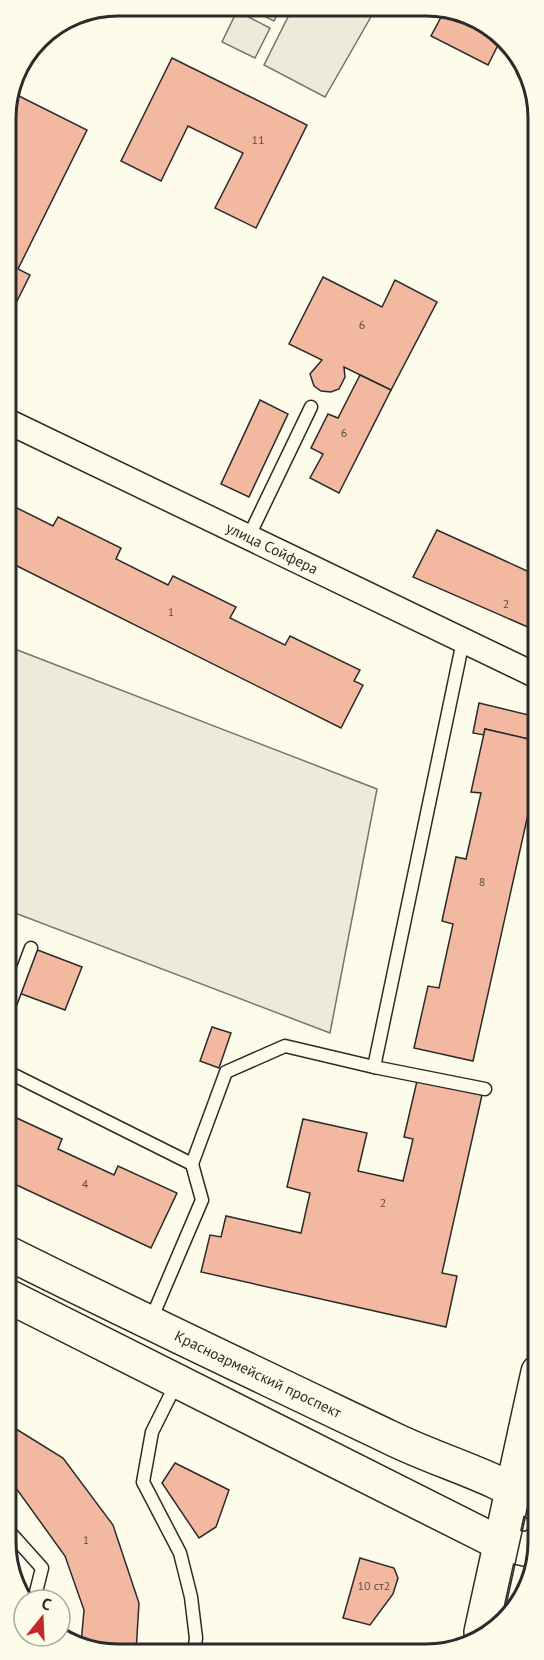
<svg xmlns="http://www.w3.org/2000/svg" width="544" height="1660" viewBox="0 0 544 1660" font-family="'PT Sans',sans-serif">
	<rect width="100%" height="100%" fill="#fdfbea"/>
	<g fill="#ecebdb" stroke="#74746e" stroke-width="1.5">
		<polygon points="246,7 281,7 274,21"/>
		<polygon points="293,7 376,8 325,97 264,65"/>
		<polygon points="237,11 270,28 255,58 222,42"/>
		<polygon points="7,646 377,789 330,1033 7,910"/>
	</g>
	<g fill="#f2b8a0" stroke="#2b2b2b" stroke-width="1.5">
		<polygon points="446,8 502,37 488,65 431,36"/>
		<polygon points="172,58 307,125 256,228 215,208 243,153 188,126 161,181 121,161"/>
		<polygon points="522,71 536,96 536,107 517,74"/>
		<polygon points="11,92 87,130 18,269 30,275 14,307 7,303 6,111"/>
		<polygon points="323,277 382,307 395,280 437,302 391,390 344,367 345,377 339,389 331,392 321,391 314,386 310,374 322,360 289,344"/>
		<polygon points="360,375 391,390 339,493 310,478 323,454 311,448 328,414 338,418"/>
		<polygon points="260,400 288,414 249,497 221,484"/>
		<polygon points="536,421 536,453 530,452"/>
		<polygon points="7,503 53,526 58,517 121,548 116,559 168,585 173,576 236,607 230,618 285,645 290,636 360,670 354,681 363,685 341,728 7,561"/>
		<polygon points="437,530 536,575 537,631 413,577"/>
		<polygon points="479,703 537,717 537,741 485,729 484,735 473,733"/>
		<polygon points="485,729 537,741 537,774 473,1061 414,1048 428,986 439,988 453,924 442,921 456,857 466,859 481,793 471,792"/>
		<polygon points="35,949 82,967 65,1010 19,993"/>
		<polygon points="212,1027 231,1033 219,1068 200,1061"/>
		<polygon points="417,1081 482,1095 442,1273 457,1276 446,1327 201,1272 210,1235 221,1237 226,1216 301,1233 310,1193 287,1187 303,1119 367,1133 358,1171 403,1181 413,1139 404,1137"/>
		<polygon points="8,1114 62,1139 58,1149 114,1175 118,1166 177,1193 151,1248 8,1181"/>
		<polygon points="8,1424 63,1458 113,1525 139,1603 136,1652 96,1652 81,1644 84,1610 65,1556 16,1488 8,1484"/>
		<polygon points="175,1463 229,1490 216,1527 199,1538 162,1483"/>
		<polygon points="360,1558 394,1568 398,1578 393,1594 370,1625 343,1618"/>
	</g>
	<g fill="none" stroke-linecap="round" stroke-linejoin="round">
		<g stroke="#2b2b2b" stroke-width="15">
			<g id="lane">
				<polyline points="248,538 311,407"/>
				<polyline points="7,1012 31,948"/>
				<polyline points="374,1067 463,641"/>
				<polyline points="8,1072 192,1164 202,1200 150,1322"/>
				<polyline points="192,1164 226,1072 285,1046 374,1067 485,1089"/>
				<polyline points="177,1382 152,1432 143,1482 180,1553 191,1597 196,1638 194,1652"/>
				<polyline points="8,1530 42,1568 34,1600"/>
			</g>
		</g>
		<g stroke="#2b2b2b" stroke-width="27">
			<g id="street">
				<path id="s1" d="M7,421L537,676"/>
			</g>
		</g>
		<g stroke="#2b2b2b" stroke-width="36">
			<g id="primary">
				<path id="s2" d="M8,1253C134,1316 261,1376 389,1437C437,1461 493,1475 538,1505"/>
				<polyline points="8,1296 499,1543 529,1550 538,1543"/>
				<polyline points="481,1632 538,1372"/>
			</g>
		</g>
		<use href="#lane" stroke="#fdfbea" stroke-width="12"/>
		<use href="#street" stroke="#fdfbea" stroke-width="24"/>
		<use href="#primary" stroke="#fdfbea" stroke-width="33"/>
		<g stroke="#2b2b2b" stroke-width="1.5">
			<polyline points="518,1597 538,1514"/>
			<polyline points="503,1619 538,1459"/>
		</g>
	</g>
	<g text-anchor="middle" stroke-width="4.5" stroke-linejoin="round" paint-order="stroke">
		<g font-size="12" fill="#5d4e48">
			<text x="258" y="144">11</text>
			<text x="362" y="329">6</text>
			<text x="344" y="437">6</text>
			<text x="506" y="608">2</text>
			<text x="171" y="616">1</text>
			<text x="482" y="886">8</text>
			<text x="85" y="1188">4</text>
			<text x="383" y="1207">2</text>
			<text x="86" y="1544">1</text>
			<text x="374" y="1590">10 ст2</text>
		</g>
		<g font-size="15" fill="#2b2b2b" stroke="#fdfbea">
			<text dy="5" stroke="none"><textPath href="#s1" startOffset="294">улица Сойфера</textPath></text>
			<text dy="5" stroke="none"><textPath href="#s2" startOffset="278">Красноармейский проспект</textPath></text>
		</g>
	</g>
	<path d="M0 0H544V1660H0ZM118 16H426A102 102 0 0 1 528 118V1542A102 102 0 0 1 426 1644H118A102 102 0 0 1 16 1542V118A102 102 0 0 1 118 16Z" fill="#fdfbea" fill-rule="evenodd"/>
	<path fill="none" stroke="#2b2b2b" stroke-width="3" d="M118 16H426A102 102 0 0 1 528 118V1542A102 102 0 0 1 426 1644H118A102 102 0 0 1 16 1542V118A102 102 0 0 1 118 16Z"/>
	<g transform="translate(42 1618) rotate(18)"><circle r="28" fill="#fdfbea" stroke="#a9a89e" stroke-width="1.5"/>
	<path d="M0-4.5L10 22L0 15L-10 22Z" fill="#c62828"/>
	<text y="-9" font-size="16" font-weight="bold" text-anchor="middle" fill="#2b2b2b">С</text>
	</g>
</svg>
